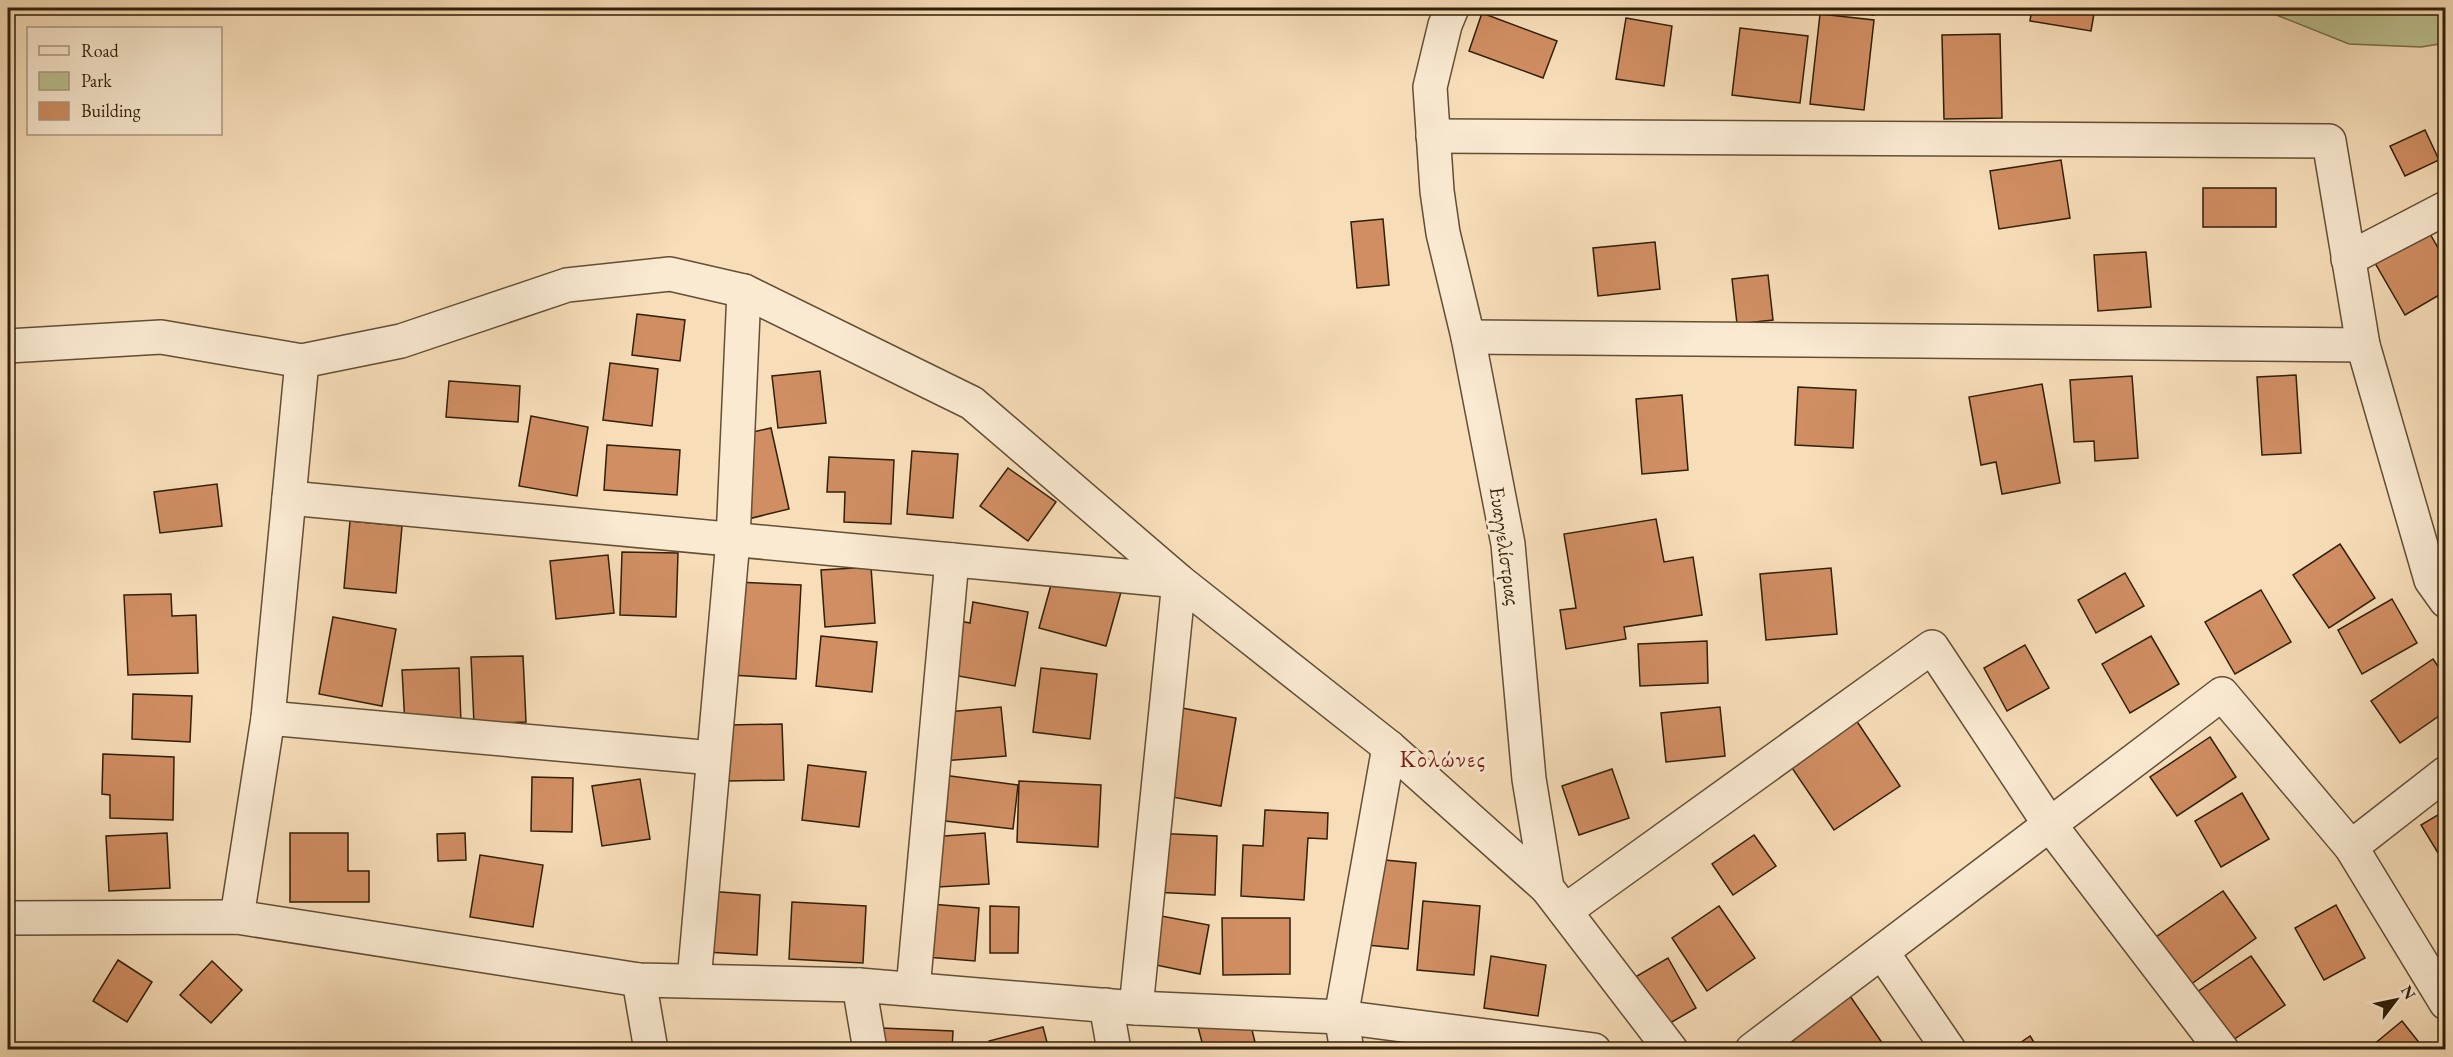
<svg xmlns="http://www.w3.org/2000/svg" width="2453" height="1057" viewBox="0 0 2453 1057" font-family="'EB Garamond',serif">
	<rect width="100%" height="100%" fill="#f7deb9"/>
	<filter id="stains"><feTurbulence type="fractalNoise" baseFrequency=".00333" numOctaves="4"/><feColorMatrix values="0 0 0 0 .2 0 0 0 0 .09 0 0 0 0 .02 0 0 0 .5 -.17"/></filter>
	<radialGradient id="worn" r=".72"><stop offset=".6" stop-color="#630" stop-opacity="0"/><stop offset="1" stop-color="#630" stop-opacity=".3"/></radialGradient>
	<polygon fill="#bcc190" stroke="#76704c" stroke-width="1.5" points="2259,8 2445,8 2445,43 2421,47 2349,44"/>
	<g fill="#d18e63" stroke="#311f08" stroke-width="1.5">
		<polygon points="1837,8 1875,8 1874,15"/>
		<polygon points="2032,8 2095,8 2091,31 2030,21"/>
		<polygon points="1482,13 1557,41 1543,78 1469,51"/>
		<polygon points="1820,14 1874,20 1864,110 1810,104"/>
		<polygon points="1626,18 1672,26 1664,86 1616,79"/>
		<polygon points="1740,28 1808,36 1800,103 1732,95"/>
		<polygon points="2000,34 2002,118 1944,119 1942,35"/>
		<polygon points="2425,130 2439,160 2405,176 2390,146"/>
		<polygon points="2061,160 2070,218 1999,229 1990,171"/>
		<rect x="2203" y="188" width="73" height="39"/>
		<polygon points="1383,219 1389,285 1357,288 1351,222"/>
		<polygon points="2429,232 2446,262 2446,291 2405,315 2375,263"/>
		<polygon points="1655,242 1660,289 1598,296 1593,248"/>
		<polygon points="2146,252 2151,307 2098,311 2094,255"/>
		<polygon points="1768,275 1773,320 1737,324 1732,279"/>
		<polygon points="637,314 685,320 680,361 632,355"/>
		<polygon points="610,363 658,369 652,426 603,420"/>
		<polygon points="820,371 826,423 778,428 772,376"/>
		<polygon points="2296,375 2301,453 2262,455 2257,377"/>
		<polygon points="2132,376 2138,458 2095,461 2094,441 2074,442 2070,380"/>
		<polygon points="449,381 520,386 518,422 446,417"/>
		<polygon points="2042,384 2060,483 2002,494 1996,462 1981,465 1969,397"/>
		<polygon points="1798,387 1856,390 1853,448 1795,445"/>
		<polygon points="1682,395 1688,470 1642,474 1636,399"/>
		<polygon points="531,416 588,427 577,496 519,486"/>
		<polygon points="771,428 789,509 744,520 726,438"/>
		<polygon points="607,445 680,450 677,495 604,490"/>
		<polygon points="912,451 958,454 953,518 907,514"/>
		<polygon points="829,457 894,460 891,524 844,522 845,492 827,492"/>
		<polygon points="1008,468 1056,502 1028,541 980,506"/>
		<polygon points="217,484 222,526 160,533 154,492"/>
		<polygon points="1656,519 1664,562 1693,557 1702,615 1624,627 1626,639 1566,649 1560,610 1576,608 1564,534"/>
		<polygon points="350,521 402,526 396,593 344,588"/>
		<polygon points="2340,544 2375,598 2329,628 2293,575"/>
		<polygon points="622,552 678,553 676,617 620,615"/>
		<polygon points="608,555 614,613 556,619 550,561"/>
		<polygon points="871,567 875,623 825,627 821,570"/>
		<polygon points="1831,568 1837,634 1766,640 1760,574"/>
		<polygon points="2125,573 2144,606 2096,633 2078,600"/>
		<polygon points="1054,574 1121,592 1106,646 1039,628"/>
		<polygon points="735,582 801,585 796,679 731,675"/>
		<polygon points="2261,590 2291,642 2235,674 2205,622"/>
		<polygon points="171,594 172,616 196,615 198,673 128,675 124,595"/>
		<polygon points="2392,599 2417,643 2362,674 2338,630"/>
		<polygon points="973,602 1028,612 1015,686 941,673 950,619 970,623"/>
		<polygon points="333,617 396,629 382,706 319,694"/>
		<polygon points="821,636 877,642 872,692 816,686"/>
		<polygon points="2151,636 2179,684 2130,713 2102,664"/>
		<polygon points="1707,641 1708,683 1640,686 1638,644"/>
		<polygon points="2025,645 2049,688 2007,711 1984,668"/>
		<polygon points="523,656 526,722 474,724 471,657"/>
		<polygon points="2433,659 2446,678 2446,711 2400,743 2371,701"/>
		<polygon points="459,668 461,723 405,725 402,670"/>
		<polygon points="1041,668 1097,674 1090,739 1033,732"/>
		<polygon points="133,694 192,696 190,742 132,739"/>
		<polygon points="1001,707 1006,756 942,761 937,713"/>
		<polygon points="1720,707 1725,756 1666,762 1661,713"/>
		<polygon points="1182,708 1236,718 1221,806 1167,796"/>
		<polygon points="1850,711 1900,786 1834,830 1784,756"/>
		<polygon points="782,724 784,780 729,781 729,725"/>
		<polygon points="2210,737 2236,777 2177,816 2150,777"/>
		<polygon points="103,754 174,757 173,820 110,818 110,795 102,794"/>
		<polygon points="808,765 866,772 859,827 802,820"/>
		<polygon points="1612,769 1629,818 1579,835 1562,786"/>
		<polygon points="943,775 1018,785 1013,829 937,820"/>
		<polygon points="532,777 573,778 572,832 531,831"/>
		<polygon points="640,779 650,839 602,846 592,786"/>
		<polygon points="1019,781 1101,785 1098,847 1017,842"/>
		<polygon points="2242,793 2269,839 2221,867 2195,821"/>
		<polygon points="1265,810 1328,813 1327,839 1308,838 1304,900 1241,896 1243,845 1263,846"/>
		<polygon points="2446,810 2446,866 2421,825"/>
		<polygon points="167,833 170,888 109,891 106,836"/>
		<polygon points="290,833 348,833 348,871 369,871 369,902 290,902"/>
		<polygon points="465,833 466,860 438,861 437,834"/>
		<polygon points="985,833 989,884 920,888 917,838"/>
		<polygon points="1153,833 1217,836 1215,895 1151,892"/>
		<polygon points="1754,835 1776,866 1733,895 1712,864"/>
		<polygon points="480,855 543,865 533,927 470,917"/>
		<polygon points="1353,857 1416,863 1408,949 1346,943"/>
		<polygon points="708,891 760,895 757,955 705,952"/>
		<polygon points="2223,891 2256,938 2187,987 2153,939"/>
		<polygon points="1423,901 1480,906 1474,975 1417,970"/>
		<polygon points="792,902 866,906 863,963 789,959"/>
		<polygon points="918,903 979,908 975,961 914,956"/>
		<polygon points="2336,905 2365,958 2324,980 2295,928"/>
		<polygon points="990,906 1019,907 1018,953 990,953"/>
		<polygon points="1719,906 1755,958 1707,991 1672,938"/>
		<polygon points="1156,915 1209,925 1200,974 1146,963"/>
		<polygon points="1222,918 1290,918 1290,974 1223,975"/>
		<polygon points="1491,956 1546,965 1538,1016 1484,1008"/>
		<polygon points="2251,956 2285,1005 2227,1044 2194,994"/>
		<polygon points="1668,958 1696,1008 1658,1030 1630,980"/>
		<polygon points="118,960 152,982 127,1022 93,1001"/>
		<polygon points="212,961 242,990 211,1023 180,995"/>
		<polygon points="1850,996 1887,1050 1799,1050 1790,1037"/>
		<polygon points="1248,1014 1257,1050 1204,1050 1198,1027"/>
		<polygon points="2402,1021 2425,1050 2367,1050"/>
		<polygon points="1043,1027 1049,1050 991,1050 989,1041"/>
		<polygon points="881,1028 953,1031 952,1050 880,1050"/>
		<polygon points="2030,1036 2039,1050 2010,1050"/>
	</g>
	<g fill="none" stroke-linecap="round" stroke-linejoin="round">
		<g stroke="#624f34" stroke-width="36">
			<g id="minor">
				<polyline points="1452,8 1445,25 1430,87 1437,191 1443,233 1468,337 1508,544 1529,779 1547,888 1671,1050"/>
				<polyline points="1433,136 2329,141 2363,345 2431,580 2446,601"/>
				<polyline points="2348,259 2446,208"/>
				<polyline points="1468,337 2363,345"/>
				<polyline points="8,346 161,337 302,361 401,341 567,285 670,274 744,291 972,403 1179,581 1389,747 1547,888"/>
				<polyline points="289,498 1179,581 1136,1008"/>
				<polyline points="268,718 713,758"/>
				<polyline points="2351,847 2446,773"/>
				<polyline points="1565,911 1932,647 2050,825 2222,1050"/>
				<polyline points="237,917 268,718 302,361"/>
				<polyline points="8,918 237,917 639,980 859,985 1136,1008 1341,1017 1594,1050"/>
				<polyline points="1882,952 1949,1050"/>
				<polyline points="639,980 651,1050"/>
				<polyline points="694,981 733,540 744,291"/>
				<polyline points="859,985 870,1050"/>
				<polyline points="913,989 952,560"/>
				<polyline points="1106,1005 1114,1050"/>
				<polyline points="1347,1050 1341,1017 1389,747"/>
				<polyline points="1752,1050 2222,694 2351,847 2446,1003"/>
			</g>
		</g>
		<use href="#minor" stroke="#faead2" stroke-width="33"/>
	</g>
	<g text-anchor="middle" stroke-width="6" stroke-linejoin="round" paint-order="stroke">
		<g font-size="21" fill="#311f08" stroke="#faead2">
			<text transform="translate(1505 546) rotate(82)" y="7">Ευαγγελίστριας</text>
		</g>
		<g font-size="24" letter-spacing="1.5" fill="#7a1f14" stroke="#faead2">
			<text x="1443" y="767">Κολώνες</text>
		</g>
	</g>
	<rect width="2453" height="1057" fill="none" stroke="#f7deb9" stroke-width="30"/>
	<rect x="9" y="9" width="2435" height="1039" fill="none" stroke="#311f08" stroke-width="3"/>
	<rect x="15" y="15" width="2423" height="1027" fill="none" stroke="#311f08" stroke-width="1.5"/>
	<rect x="27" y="27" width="195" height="108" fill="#faead2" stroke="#aa9981" stroke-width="1.5"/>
	<rect x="39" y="46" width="30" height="9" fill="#faead2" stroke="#aa9981" stroke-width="1.5"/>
	<text x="81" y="57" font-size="18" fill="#311f08">Road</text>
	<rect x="39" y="72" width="30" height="18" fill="#bcc190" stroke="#aa9981" stroke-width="1.5"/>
	<text x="81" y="87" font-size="18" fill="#311f08">Park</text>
	<rect x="39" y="102" width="30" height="18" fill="#d18e63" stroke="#aa9981" stroke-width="1.5"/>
	<text x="81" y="117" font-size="18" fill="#311f08">Building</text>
	<g transform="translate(2396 1000) rotate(58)" stroke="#faead2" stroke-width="4.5" paint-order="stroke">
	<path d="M0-4.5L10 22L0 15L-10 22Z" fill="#311f08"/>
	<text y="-9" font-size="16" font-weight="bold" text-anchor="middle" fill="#311f08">N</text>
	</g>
	<rect width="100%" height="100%" filter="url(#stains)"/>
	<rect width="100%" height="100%" fill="url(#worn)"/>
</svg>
